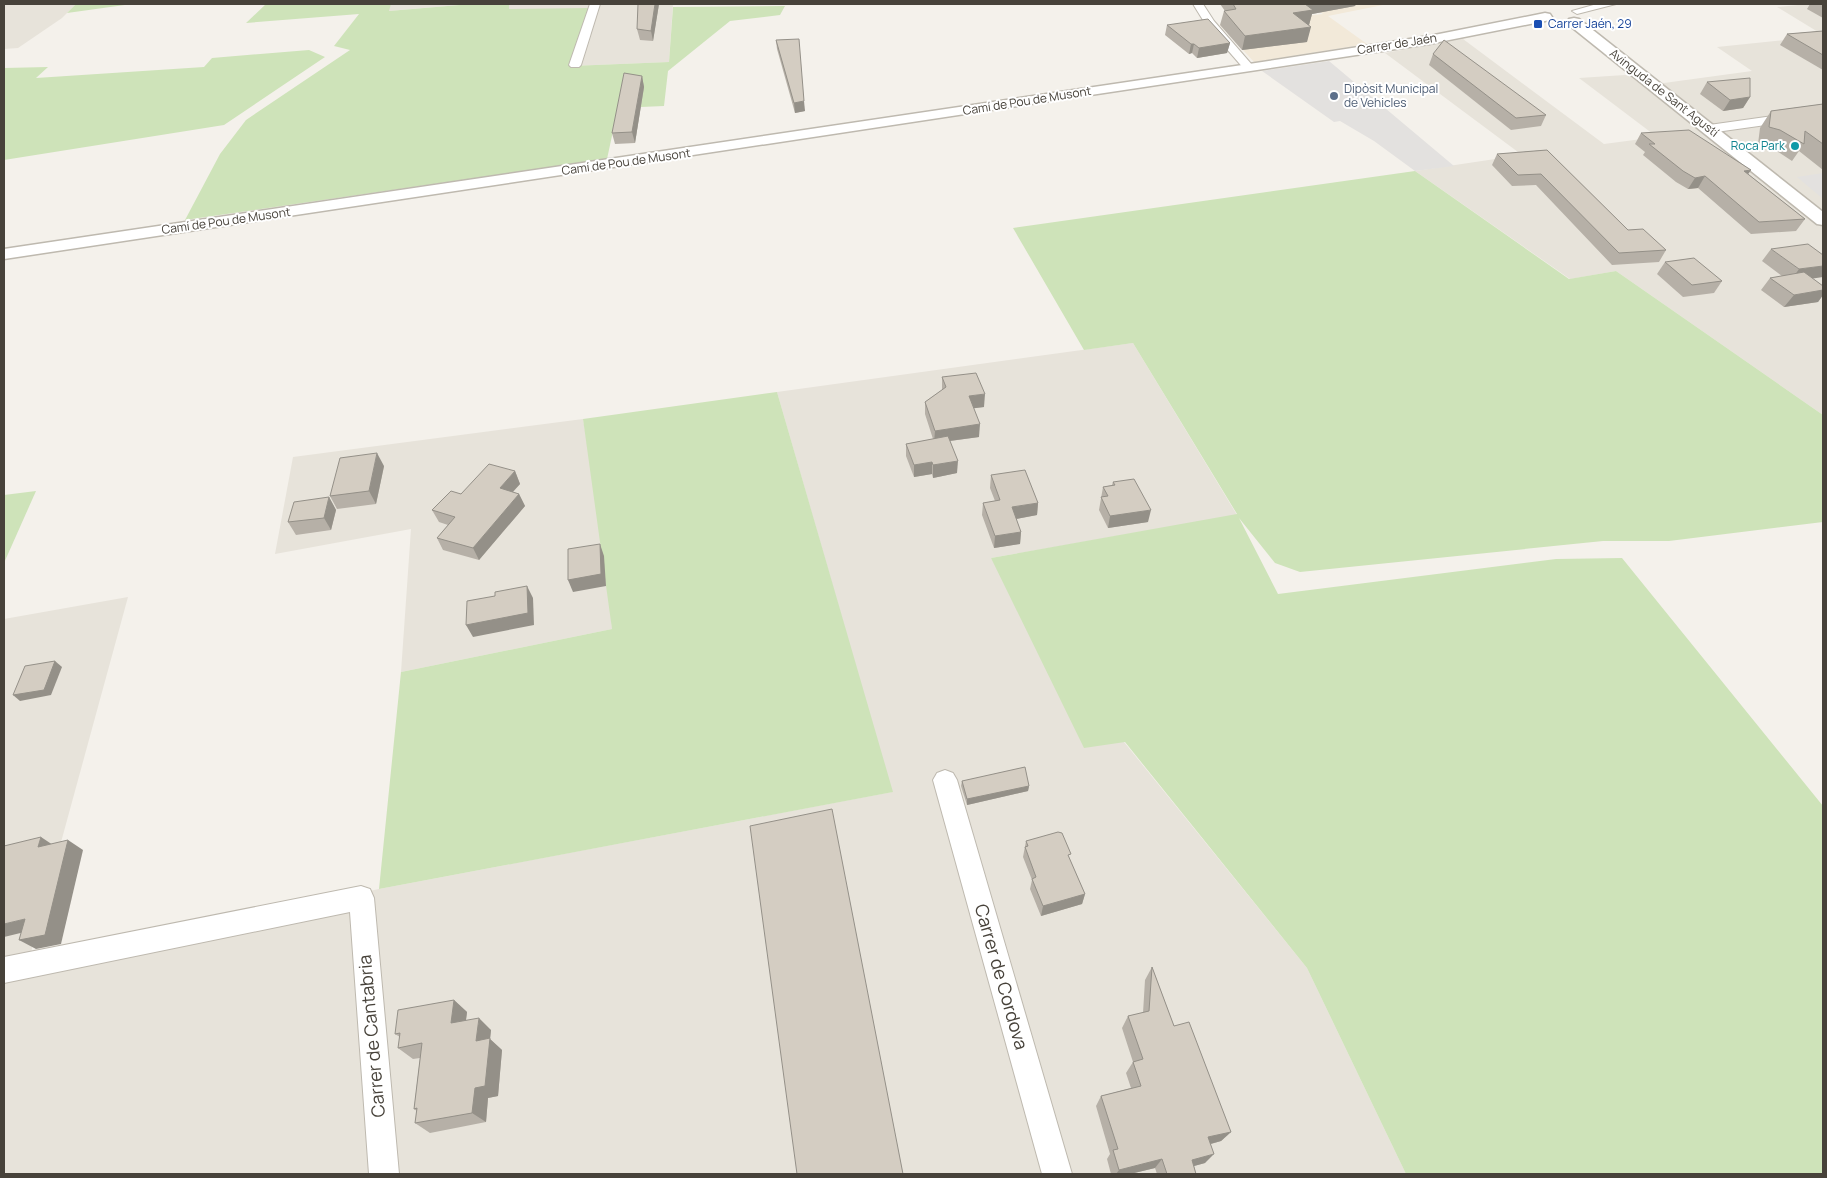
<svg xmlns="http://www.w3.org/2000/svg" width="1827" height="1178" viewBox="0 0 1827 1178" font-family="Manrope,sans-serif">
	<rect width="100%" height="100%" fill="#f4f1eb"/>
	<g fill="#e7e3da">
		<polygon points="4,4 76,4 62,18 18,48 4,49"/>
		<polygon points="391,4 471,4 388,11"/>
		<polygon points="509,4 673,4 669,62 570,66 509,9"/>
		<polygon points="1808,4 1823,4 1823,35 1777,7"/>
		<polygon points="1823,36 1823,415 1616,271 1570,279 1415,171 1522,155 1385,53 1463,39 1604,144 1657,137 1579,78 1625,75 1664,83 1752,71 1717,47"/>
		<polygon points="1133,343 1237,515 991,558 1124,742 1307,968 1406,1174 4,1174 4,619 128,597 28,963 379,889 892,792 777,392"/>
		<polygon points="583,419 605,548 612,629 401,672 411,529 275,554 293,457"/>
	</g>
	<polygon fill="#f2e9d9" points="1310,4 1388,4 1328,16 1367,44 1254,62 1220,25 1323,14"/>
	<g fill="#cee3b9">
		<polygon points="76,4 132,4 67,13"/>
		<polygon points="266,4 391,4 389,11 471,4 509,4 509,9 590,8 571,66 669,62 673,7 785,6 780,15 730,21 668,71 664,106 618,108 607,159 185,220 220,154 246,120 350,50 334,46 359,14 246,23"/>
		<polygon points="309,50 325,57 224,125 4,160 4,68 48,67 36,78 204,67 212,58"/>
		<polygon points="1415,171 1569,279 1616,271 1823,415 1823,522 1669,541 1603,541 1300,572 1275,563 1239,518 1278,594 1556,559 1622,558 1823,806 1823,1174 1406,1174 1307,968 1125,742 1084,748 991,558 1237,514 1133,343 1084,350 1013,228"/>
		<polygon points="777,392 893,792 379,889 401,672 612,629 583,419"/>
		<polygon points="36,491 4,563 4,495"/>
	</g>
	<g fill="#e3e1df">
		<polygon points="1329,61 1454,166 1415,171 1374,141 1340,121 1334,122 1262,71"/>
		<polygon points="1823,173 1823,199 1797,177"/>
	</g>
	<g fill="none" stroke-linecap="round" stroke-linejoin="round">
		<g stroke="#beb9af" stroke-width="2">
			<g id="minor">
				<polygon points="590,4 600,4 581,65 579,67 571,67 569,65"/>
				<polygon points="1193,4 1203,4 1214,21 1253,66 1253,70 1245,70 1206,25"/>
				<polygon points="1597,4 1616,4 1577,14 1572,11"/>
				<polygon points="1823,109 1823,117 1709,133 1703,129 1709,125"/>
				<polygon points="945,770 953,773 957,780 1072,1174 1042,1174 933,780 937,773"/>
				<polygon points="361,886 370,889 374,898 399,1174 369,1174 350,912 4,983 4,957"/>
			</g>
		</g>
		<g stroke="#beb9af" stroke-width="3">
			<g id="tertiary">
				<polygon points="1545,13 1550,14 1552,17 1550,20 1429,44 4,259 4,249 1249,64 1429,36"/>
				<polygon points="1574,18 1579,19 1823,212 1823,225 1817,224 1569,25 1567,22 1569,19"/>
			</g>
		</g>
		<use href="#minor" fill="#fff" fill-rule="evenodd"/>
		<use href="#tertiary" fill="#fff" fill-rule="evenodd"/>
	</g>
	<g fill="#b6b0a7">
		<polygon points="659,4 653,41 640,40 637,29"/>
		<polygon points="1220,4 1356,4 1355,6 1312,14 1309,25 1308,25 1307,42 1242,50 1220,25 1224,11 1225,11"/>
		<polygon points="1810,4 1823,4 1823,18 1807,9"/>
		<polygon points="1167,25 1230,43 1227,53 1197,58 1192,53 1189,54 1165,35"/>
		<polygon points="1823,31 1823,70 1780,45 1787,34"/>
		<polygon points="776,40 805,111 795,113 777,49"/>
		<polygon points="1433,54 1546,115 1541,126 1511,130 1429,65"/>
		<polygon points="642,76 644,87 635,143 615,144 612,133"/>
		<polygon points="1707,82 1750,97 1743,108 1723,111 1700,94"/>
		<polygon points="1823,104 1823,170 1799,151 1792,161 1769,146 1758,144 1760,128 1771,111"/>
		<polygon points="1641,133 1751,170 1748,174 1805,219 1796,231 1751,234 1698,188 1688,189 1676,182 1643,155 1645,152 1635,144"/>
		<polygon points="1547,150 1628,230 1666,250 1659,262 1612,265 1536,185 1512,186 1492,165 1497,154"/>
		<polygon points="1771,249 1823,286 1823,295 1818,302 1784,307 1761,290 1770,278 1782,276 1762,261"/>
		<polygon points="1665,262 1722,281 1714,293 1683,297 1657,274"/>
		<polygon points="942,377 984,407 973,408 979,437 950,441 957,473 933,478 932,474 914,477 906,456 906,444 933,439 925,414 925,402 942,390"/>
		<polygon points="384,466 376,504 337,509 330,496"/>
		<polygon points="515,471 520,484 513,492 519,494 525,506 479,560 443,550 437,538 448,525 439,522 432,510 461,494"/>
		<polygon points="991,475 1038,503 1037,515 1016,519 1021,532 1020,544 994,548 982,515 983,503 995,501 990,488"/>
		<polygon points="1113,482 1148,522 1108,528 1099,510 1103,487 1112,485"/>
		<polygon points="329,497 336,510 331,530 296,535 288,522"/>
		<polygon points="962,781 1029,786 1028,791 967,805 961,786"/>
		<polygon points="1026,841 1070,860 1085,894 1082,904 1041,916 1030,889 1032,880 1023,857"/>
		<polygon points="1152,967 1174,1026 1231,1132 1221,1141 1211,1144 1205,1163 1194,1166 1196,1174 1157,1174 1155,1168 1130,1174 1111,1174 1107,1159 1110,1154 1096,1106 1101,1096 1131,1088 1126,1073 1133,1062 1122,1028 1128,1016 1143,1013 1145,980"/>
		<polygon points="454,1000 467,1012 466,1020 491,1030 490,1039 502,1050 498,1096 488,1098 486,1122 430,1133 415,1123 417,1111 414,1109 420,1058 413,1059 398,1048 400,1037 395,1034"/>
	</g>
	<g fill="#949088">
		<polygon points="655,4 659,4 653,41 651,31"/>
		<polygon points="1302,4 1356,4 1355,6 1312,14 1309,25 1289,27 1293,13"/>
		<polygon points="1311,27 1307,42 1242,50 1245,36"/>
		<polygon points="1230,43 1227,53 1197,58 1199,48"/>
		<polygon points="1191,44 1194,44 1192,53 1189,54"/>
		<polygon points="642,76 644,87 635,143 632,132"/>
		<polygon points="1750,97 1743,108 1723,111 1730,100"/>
		<polygon points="804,101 805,111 795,113 794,103"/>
		<polygon points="1751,170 1743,181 1744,171"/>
		<polygon points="1705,176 1698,188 1688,189 1695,178"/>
		<polygon points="1823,266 1823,277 1790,282 1799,269"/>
		<polygon points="1823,290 1823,295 1818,302 1784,307 1794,295"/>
		<polygon points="985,394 984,407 968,409 969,396"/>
		<polygon points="980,424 979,437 934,443 935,431"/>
		<polygon points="377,453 384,466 376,504 369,491"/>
		<polygon points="958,461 957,473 933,478 933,465"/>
		<polygon points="932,462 932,474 914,477 914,465"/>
		<polygon points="515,471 520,484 505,500 500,488"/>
		<polygon points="519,494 525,506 479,560 473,548"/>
		<polygon points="329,497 336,510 331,530 324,518"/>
		<polygon points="1038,503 1037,515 1010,520 1012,507"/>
		<polygon points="1151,510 1148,522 1108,528 1110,516"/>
		<polygon points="1021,532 1020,544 994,548 995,536"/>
		<polygon points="600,544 604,556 606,586 573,592 568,580"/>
		<polygon points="527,586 533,598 534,625 473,637 466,625"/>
		<polygon points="55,661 62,667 51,695 20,701 13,695"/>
		<polygon points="1029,786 1028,791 967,805 967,799"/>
		<polygon points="41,837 56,847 38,847"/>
		<polygon points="68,840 83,850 61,944 36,949 19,940"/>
		<polygon points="1085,894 1082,904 1041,916 1043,906"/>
		<polygon points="25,919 41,928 4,937 4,924"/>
		<polygon points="454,1000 467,1012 464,1035 451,1023"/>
		<polygon points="479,1018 491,1030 490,1039 502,1050 498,1096 488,1098 486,1122 472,1113 476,1041"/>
		<polygon points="1231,1132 1221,1141 1199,1147 1208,1137"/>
		<polygon points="1214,1154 1205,1163 1183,1169 1192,1160"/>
		<polygon points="1162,1159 1155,1168 1130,1174 1116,1174 1119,1170"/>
	</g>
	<g fill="#d4cdc2" stroke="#949088">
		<polygon points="638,4 655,4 651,31 637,29"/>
		<polygon points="1233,4 1305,4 1313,10 1293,13 1311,27 1245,36 1224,11 1236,9"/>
		<polygon points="1208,19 1230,43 1199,48 1194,44 1191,44 1167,25"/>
		<polygon points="1823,31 1823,55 1787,34"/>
		<polygon points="799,39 804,101 794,103 776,40"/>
		<polygon points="1444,40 1546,115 1516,118 1433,54"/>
		<polygon points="624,73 642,76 632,132 612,133"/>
		<polygon points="1750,78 1750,97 1730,100 1707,82"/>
		<polygon points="1823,104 1823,144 1805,131 1804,144 1780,130 1769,127 1771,111"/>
		<polygon points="1689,130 1751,170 1744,171 1805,219 1759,222 1705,176 1695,178 1683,171 1649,144 1655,144 1641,133"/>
		<polygon points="1547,150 1628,230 1643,229 1666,250 1619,253 1541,174 1518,175 1497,154"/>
		<polygon points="1808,244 1823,255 1823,266 1799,269 1771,249"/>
		<polygon points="1694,258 1722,281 1692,285 1665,262"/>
		<polygon points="1804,272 1823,286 1823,290 1794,295 1770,278"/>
		<polygon points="976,373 985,394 969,396 980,424 935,431 925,402 946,387 942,377"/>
		<polygon points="948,436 958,461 933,465 932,462 914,465 906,444"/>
		<polygon points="377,453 369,491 330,496 340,458"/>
		<polygon points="489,464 515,471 500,488 519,494 473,548 437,538 455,517 432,510 451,491 461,494"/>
		<polygon points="1025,470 1038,503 1012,507 1021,532 995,536 983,503 1000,500 991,475"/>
		<polygon points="1134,479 1151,510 1110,516 1101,497 1108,496 1103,487 1115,485 1113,482"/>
		<polygon points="329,497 324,518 288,522 294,502"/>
		<polygon points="600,544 601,574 568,580 568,549"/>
		<polygon points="527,586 528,613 466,625 467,601 495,596 495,592"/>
		<polygon points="55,661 44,690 13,695 25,666"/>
		<polygon points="1025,767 1029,786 967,799 962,781"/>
		<polygon points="832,809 903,1174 797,1174 750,826"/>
		<polygon points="1058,832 1062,833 1071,854 1068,855 1085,894 1043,906 1032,879 1036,877 1025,847 1028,846 1026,841"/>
		<polygon points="41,837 38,847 68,840 45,935 19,940 25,919 4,924 4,846"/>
		<polygon points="1152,967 1174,1026 1189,1022 1231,1132 1208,1137 1214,1154 1192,1160 1196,1174 1167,1174 1162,1159 1119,1170 1113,1150 1118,1149 1101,1096 1141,1086 1133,1062 1143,1059 1128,1016 1149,1011"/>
		<polygon points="454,1000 451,1023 479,1018 476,1041 490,1038 485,1086 475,1088 472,1113 415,1123 417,1108 414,1109 422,1043 398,1048 400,1033 395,1034 398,1010"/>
	</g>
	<rect fill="#1a4fb4" stroke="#fff" stroke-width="2" x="1533" y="19" width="10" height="10" rx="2.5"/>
	<circle fill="#5c6f8a" stroke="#fff" stroke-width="2" cx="1334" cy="96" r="5"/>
	<circle fill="#0f9aa8" stroke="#fff" stroke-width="2" cx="1795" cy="146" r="5"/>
	<g text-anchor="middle" stroke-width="4" stroke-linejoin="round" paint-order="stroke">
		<g font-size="12" fill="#164399" stroke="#fff" text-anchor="start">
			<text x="1548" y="28">Carrer Jaén, 29</text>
		</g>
		<g font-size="12" fill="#47423a" stroke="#fff">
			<text transform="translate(1397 44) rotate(-9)" y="4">Carrer de Jaén</text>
			<text transform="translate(1664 93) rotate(38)" y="4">Avinguda de Sant Agustí</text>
			<text transform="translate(1027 101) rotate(-9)" y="4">Camí de Pou de Musont</text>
			<text transform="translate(626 162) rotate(-8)" y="4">Camí de Pou de Musont</text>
			<text transform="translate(226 221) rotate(-8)" y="4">Camí de Pou de Musont</text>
		</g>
		<g font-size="12" fill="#4e5e75" stroke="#fff" text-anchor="start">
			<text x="1344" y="93">Dipòsit Municipal<tspan x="1344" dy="14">de Vehicles</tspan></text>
		</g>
		<g font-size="12" fill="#0d838f" stroke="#fff" text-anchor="end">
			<text x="1785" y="150">Roca Park</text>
		</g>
		<g font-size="18" fill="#47423a" stroke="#fff">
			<text transform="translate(1001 977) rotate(74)" y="6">Carrer de Cordova</text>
			<text transform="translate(372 1036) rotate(-95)" y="6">Carrer de Cantabria</text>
		</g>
	</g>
	<rect width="1827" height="1178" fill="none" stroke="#47423a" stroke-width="10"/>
</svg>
